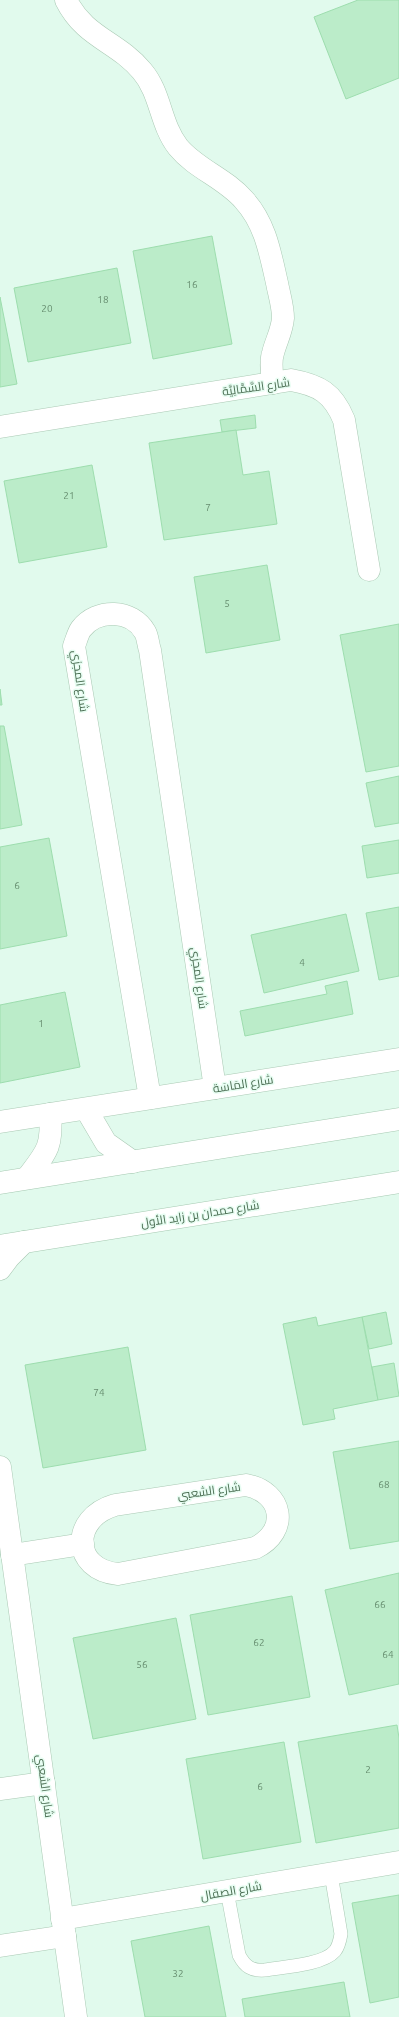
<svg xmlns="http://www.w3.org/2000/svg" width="399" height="2017" viewBox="0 0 399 2017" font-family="Ubuntu,Cairo,sans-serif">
	<rect width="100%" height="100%" fill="#e1faed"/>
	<g fill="#bbecc9" stroke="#9dddae">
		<polygon points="358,0 399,0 399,78 346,99 314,17"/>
		<polygon points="212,236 232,344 153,359 133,251"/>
		<polygon points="117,268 131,343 28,362 14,288"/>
		<polygon points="0,297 17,384 0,387"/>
		<polygon points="255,415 256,428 222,432 220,420"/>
		<polygon points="236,430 243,475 269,471 277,524 164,540 149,443"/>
		<polygon points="92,465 107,547 19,563 4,481"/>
		<polygon points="267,565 280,640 206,653 194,577"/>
		<polygon points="399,624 399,766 366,772 340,635"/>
		<polygon points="0,689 2,705 0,705"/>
		<polygon points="0,726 4,726 22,825 0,829"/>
		<polygon points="399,776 399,823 375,827 366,783"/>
		<polygon points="49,838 67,936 0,949 0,847"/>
		<polygon points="399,840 399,873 367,878 362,846"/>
		<polygon points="399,907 399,976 379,980 366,913"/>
		<polygon points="346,914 359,971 264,993 251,935"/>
		<polygon points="347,981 353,1014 245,1036 240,1011 327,994 325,986"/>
		<polygon points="65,992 80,1067 0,1083 0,1005"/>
		<polygon points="386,1312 392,1344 369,1349 362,1317"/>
		<polygon points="316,1317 318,1326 362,1317 378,1400 333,1409 335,1419 303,1425 283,1324"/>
		<polygon points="128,1347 146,1450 43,1468 25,1365"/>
		<polygon points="394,1363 399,1396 378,1400 372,1367"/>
		<polygon points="399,1441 399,1541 350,1549 333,1452"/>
		<polygon points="399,1573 399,1684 349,1695 325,1590"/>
		<polygon points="292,1596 310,1697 208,1715 190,1615"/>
		<polygon points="176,1618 196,1719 93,1739 73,1638"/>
		<polygon points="397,1725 399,1738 399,1828 316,1843 298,1742"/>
		<polygon points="284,1742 301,1842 203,1859 186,1759"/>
		<polygon points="399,1895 399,1997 370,2003 352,1903"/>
		<polygon points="209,1926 226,2017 145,2017 131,1941"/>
		<polygon points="344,1982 350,2017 245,2017 242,1999"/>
	</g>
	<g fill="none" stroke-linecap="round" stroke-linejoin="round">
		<g stroke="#aac9b4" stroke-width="14">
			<path id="service" d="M227,1891L239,1955C245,1967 252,1971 265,1970C283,1967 323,1965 335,1951C339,1946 340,1940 341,1934L331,1874"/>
		</g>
		<g stroke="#aac9b4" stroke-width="23">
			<g id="minor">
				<path d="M66,0C85,38 117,41 142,71C161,93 160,124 178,147C196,169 225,178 244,200C265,223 270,252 277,283C279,294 283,306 283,318C282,331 276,341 273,353C270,362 272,373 273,383"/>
				<path d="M0,427L291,380C319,385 333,393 344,420L369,570"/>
				<path d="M150,1098L74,646C76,641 78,633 81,629C97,608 132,609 145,632C148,637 148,645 150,650L215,1088"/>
				<polyline points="86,1109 106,1143 133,1162"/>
				<polyline points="0,1122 399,1059"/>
				<path d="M27,1178C46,1153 53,1147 50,1114"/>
				<polyline points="0,1269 9,1257 24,1242"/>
				<polyline points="0,1467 76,2017"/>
				<path d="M246,1485C283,1492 290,1531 255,1548L118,1574C72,1570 70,1518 115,1505Z"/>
				<polyline points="12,1555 83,1544"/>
				<polyline points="0,1789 44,1783"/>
				<polyline points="62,1919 399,1862"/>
				<polyline points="0,1946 65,1936"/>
			</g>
		</g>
		<g stroke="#a5c9b1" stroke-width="23">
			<g id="secondary">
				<polyline points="0,1183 399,1119"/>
				<polyline points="0,1246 399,1182"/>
			</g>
		</g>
		<use href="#service" stroke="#fff" stroke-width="13"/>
		<use href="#minor" stroke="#fff" stroke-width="22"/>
		<use href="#secondary" stroke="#fff" stroke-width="22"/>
	</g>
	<g text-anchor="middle" stroke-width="3" stroke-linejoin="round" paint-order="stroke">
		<g font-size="10" fill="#678e70">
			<text x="192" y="288">16</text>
			<text x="103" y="303">18</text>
			<text x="47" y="312">20</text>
			<text x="69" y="499">21</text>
			<text x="208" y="511">7</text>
			<text x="227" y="607">5</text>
			<text x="17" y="889">6</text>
			<text x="302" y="966">4</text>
			<text x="41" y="1027">1</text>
			<text x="99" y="1396">74</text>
			<text x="384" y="1488">68</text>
			<text x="380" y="1608">66</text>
			<text x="259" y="1646">62</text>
			<text x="388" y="1658">64</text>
			<text x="142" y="1668">56</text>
			<text x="368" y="1773">2</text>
			<text x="260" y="1790">6</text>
			<text x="178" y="1977">32</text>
		</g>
		<g font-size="12" fill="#4b6e53" stroke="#e7fdf2">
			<text transform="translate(256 387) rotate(-8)" y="4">شارع السَّمَّالِيَّة</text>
			<text transform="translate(80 681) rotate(82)" y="4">شارع المجزي</text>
			<text transform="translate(199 978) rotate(82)" y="4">شارع المجزي</text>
			<text transform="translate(243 1084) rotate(-9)" y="4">شارع المَاسَة</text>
			<text transform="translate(200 1214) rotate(-9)" y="4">شارع حمدان بن زايد الأول</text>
			<text transform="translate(209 1491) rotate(-8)" y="4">شارع الشعبي</text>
			<text transform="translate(45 1786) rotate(82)" y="4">شارع الشعبي</text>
			<text transform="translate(231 1891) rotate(-10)" y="4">شارع الصقال</text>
		</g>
	</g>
</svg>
